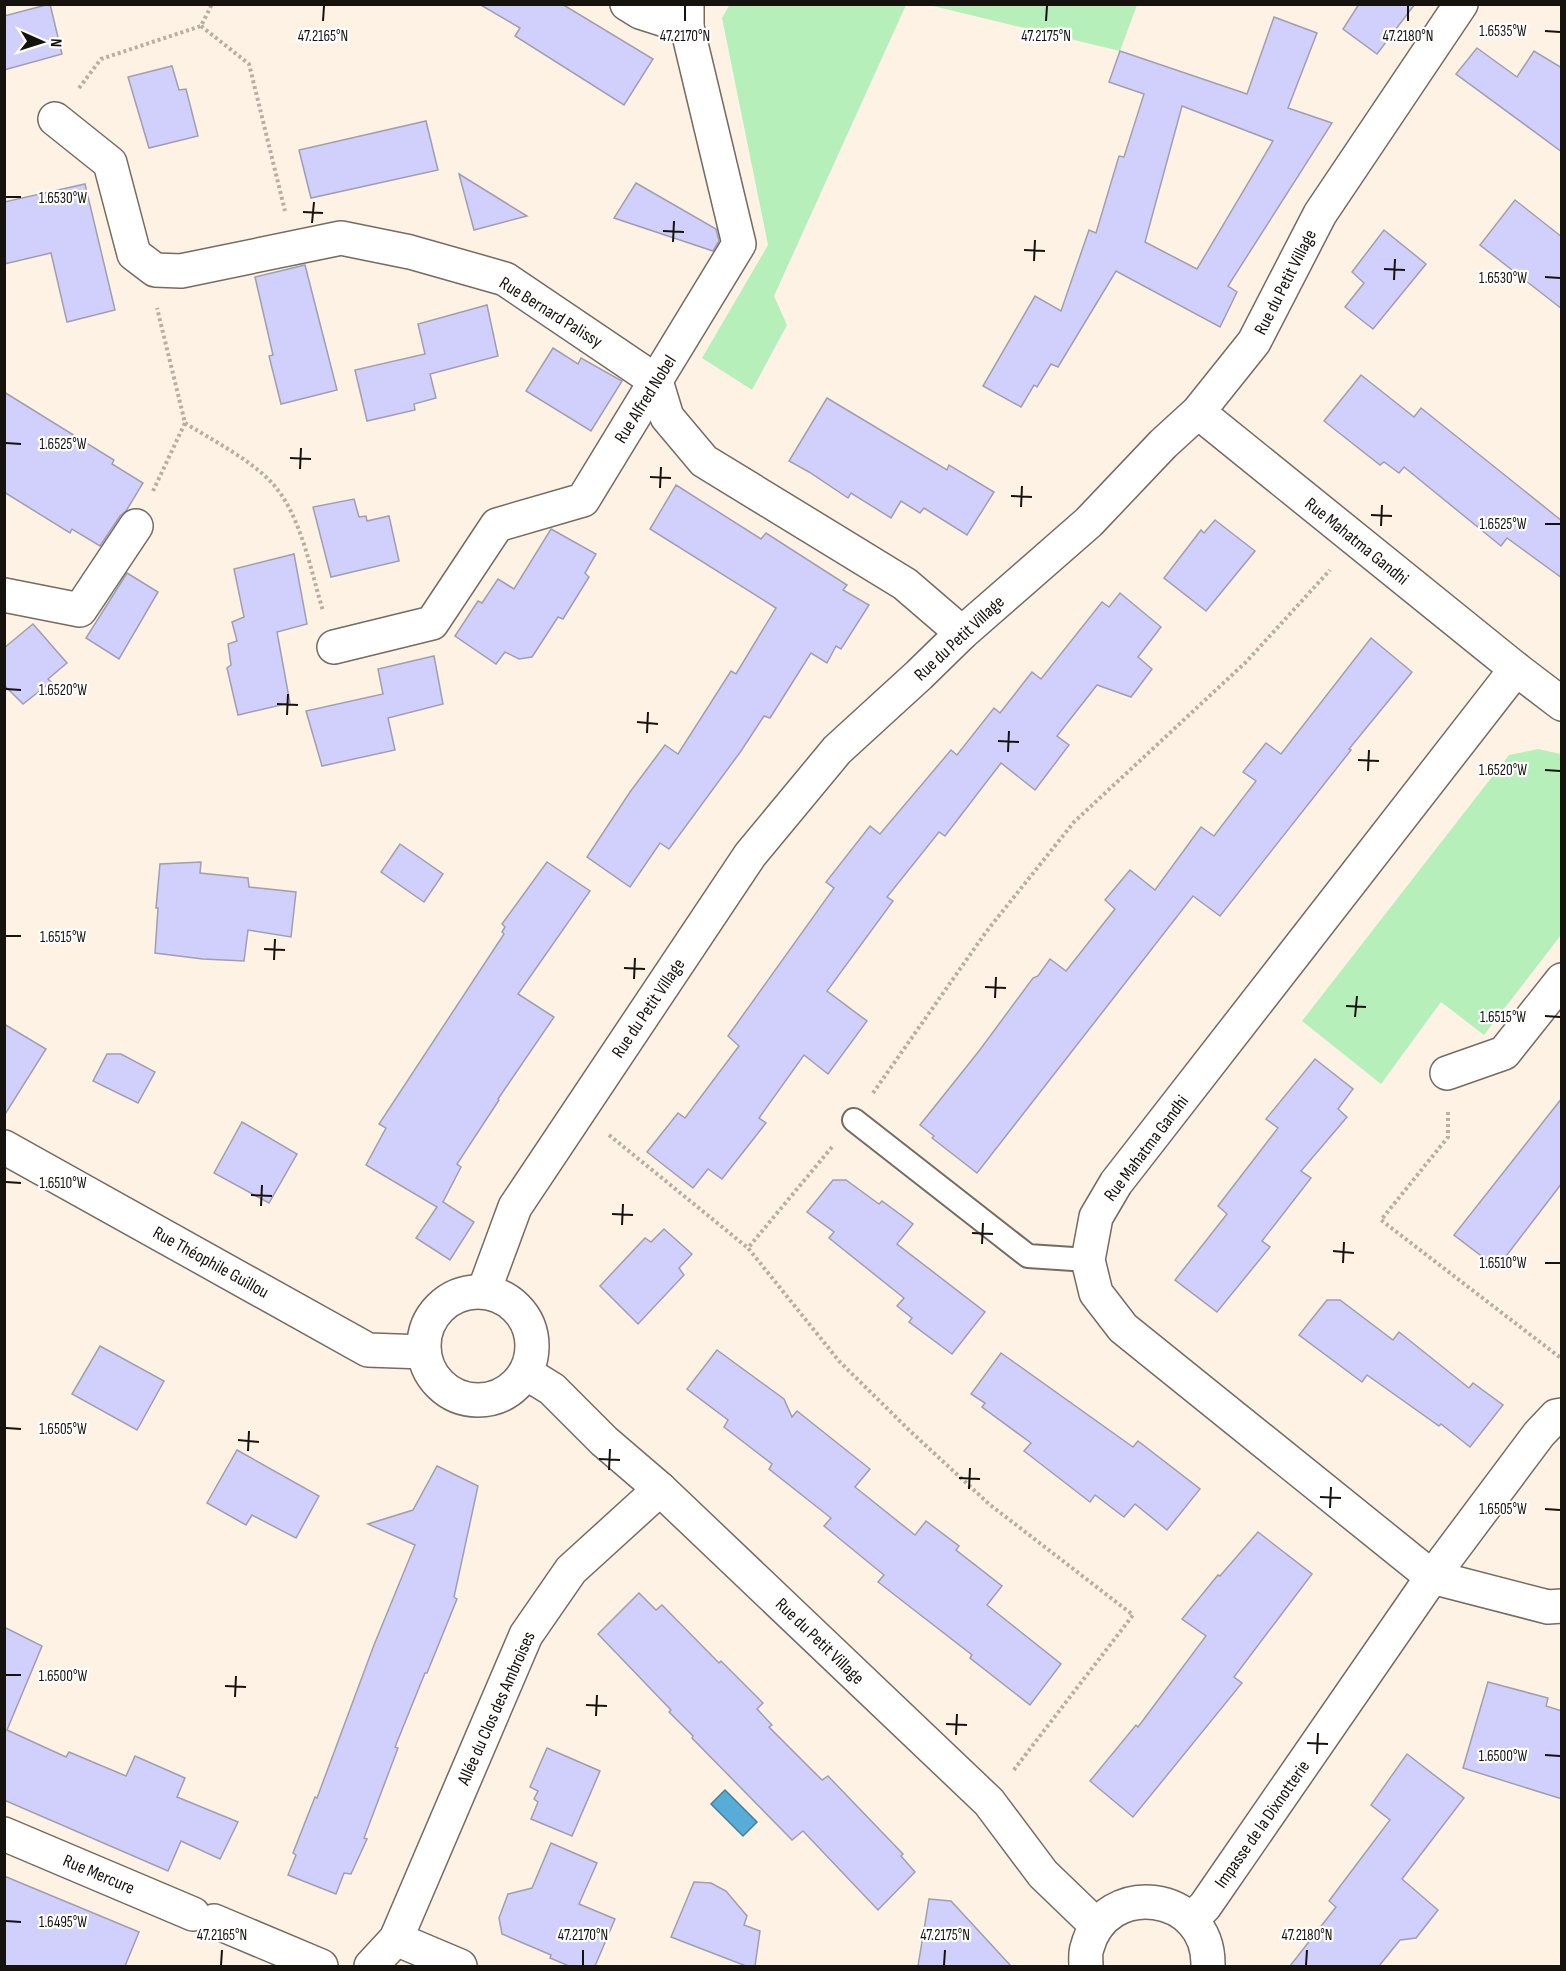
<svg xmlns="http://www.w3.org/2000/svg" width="1566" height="1971" viewBox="0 0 1566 1971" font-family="'Sofia Sans Condensed',sans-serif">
	<rect width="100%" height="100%" fill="#fef2e5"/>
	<g fill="#b7efbb">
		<polygon points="730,4 906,5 774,296 787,325 752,390 702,358 768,245 722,18"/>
		<polygon points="929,5 1137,5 1120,51"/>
		<polygon points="1538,749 1561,754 1561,935 1484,1035 1441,1002 1381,1084 1302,1021 1509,755"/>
	</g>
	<polygon fill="#58add8" stroke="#447e9b" stroke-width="1.5" points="725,1790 757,1822 743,1836 711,1804"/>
	<g fill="#d1d0fd" stroke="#9f9fae" stroke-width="1.5" fill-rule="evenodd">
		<polygon points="50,4 62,54 4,70 4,16"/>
		<polygon points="479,4 562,4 653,59 624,105 515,36 520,28"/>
		<polygon points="1359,4 1415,4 1377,54 1343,29"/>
		<path d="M1274,17L1317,33L1288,108L1332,123L1228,286L1237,292L1220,327L1116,271L1058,367L1051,364L1037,387L1034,385L1021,407L983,386L1035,296L1061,311L1089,230L1096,233L1119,156L1124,157L1144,94L1109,82L1120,51L1247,94ZM1182,106L1273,141L1197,269L1145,242Z"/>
		<polygon points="1477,48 1517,77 1534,51 1562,68 1562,152 1456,74"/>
		<polygon points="172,66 179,90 186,89 198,136 149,148 128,77"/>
		<polygon points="426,121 438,170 311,198 299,150"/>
		<polygon points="459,174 527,216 474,230"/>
		<polygon points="636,183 716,229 719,241 713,251 614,218"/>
		<polygon points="85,184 115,310 67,322 51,253 4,264 4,202"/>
		<polygon points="1515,200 1562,237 1562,309 1480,245"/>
		<polygon points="1384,230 1426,264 1373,329 1345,307 1364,283 1352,272"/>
		<polygon points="305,265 337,390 281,404 269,356 273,355 255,277"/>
		<polygon points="487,305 498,356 430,374 436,398 414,404 415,410 367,421 355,370 425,354 418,324"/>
		<polygon points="553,348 578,364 581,358 622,381 591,431 526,391"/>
		<polygon points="1361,375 1414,417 1421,408 1562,521 1562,578 1507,538 1501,546 1404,467 1399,473 1384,462 1380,465 1324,421"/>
		<polygon points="4,392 114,460 112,464 143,483 126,511 120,516 100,546 72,529 70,533 4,492"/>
		<polygon points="827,398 947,470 949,465 994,492 967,535 924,508 920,513 901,501 891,518 851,493 848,498 809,472 789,461"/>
		<polygon points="676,485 761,539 766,533 847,585 843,590 869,605 841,649 836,646 827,663 811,653 770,718 764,716 741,751 669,849 660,843 630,887 587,857 630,792 665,745 678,754 731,671 736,674 776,608 650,529"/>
		<polygon points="354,499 359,517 366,516 367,521 389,516 399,561 331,577 313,507"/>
		<polygon points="1215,520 1255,551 1206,611 1164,578 1201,530 1204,533"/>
		<polygon points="551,529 596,554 585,573 589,577 563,619 558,617 532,657 519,659 505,652 496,664 455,636 478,601 482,603 498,579 514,589"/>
		<polygon points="294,554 307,624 277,632 290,703 238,715 227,668 231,665 228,644 237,641 232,622 244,617 234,569"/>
		<polygon points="127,573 158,592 119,659 86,638"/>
		<polygon points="1120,593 1161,627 1138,657 1152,669 1131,697 1097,685 1057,736 1069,745 1035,790 1001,763 945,836 939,832 887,897 893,901 827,991 867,1021 828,1074 804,1055 759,1118 766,1123 722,1179 708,1169 693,1188 647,1152 678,1113 685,1118 739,1046 728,1036 834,888 826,882 870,826 880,834 951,750 957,755 994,708 1000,713 1032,672 1041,679 1102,602 1109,607"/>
		<polygon points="33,624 67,663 48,679 51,682 23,704 4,685 4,648"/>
		<polygon points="1371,638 1412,672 1349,749 1351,750 1220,916 1193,896 977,1173 932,1138 934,1136 920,1125 979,1051 1033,978 1038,976 1050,959 1066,971 1115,909 1105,900 1130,870 1155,890 1201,827 1214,836 1256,781 1243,772 1266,743 1281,754"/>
		<polygon points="434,656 443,704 388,718 395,750 322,766 306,711 383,694 378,669"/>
		<polygon points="400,844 443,874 424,902 381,872"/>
		<polygon points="201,862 200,873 248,878 249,887 296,892 291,937 248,930 244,961 203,959 155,953 158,908 156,908 160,864"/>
		<polygon points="547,862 590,891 518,994 554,1017 498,1099 499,1100 457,1164 461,1167 443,1202 474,1222 450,1260 416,1238 437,1207 366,1165 386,1128 379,1124 504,934 502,932 505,927 502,924"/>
		<polygon points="4,1024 46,1049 4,1116"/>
		<polygon points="107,1054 121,1054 155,1072 138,1103 93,1081"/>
		<polygon points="1315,1059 1353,1089 1338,1109 1347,1117 1301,1171 1311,1178 1262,1241 1270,1247 1217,1312 1175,1280 1227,1214 1218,1206 1278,1128 1266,1119"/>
		<polygon points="1562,1098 1562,1183 1497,1268 1454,1235"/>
		<polygon points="242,1122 297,1154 269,1203 214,1173"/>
		<polygon points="833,1180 846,1180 879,1204 882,1201 913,1224 897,1244 985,1312 952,1354 909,1322 912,1318 897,1306 904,1298 829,1238 834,1232 807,1212"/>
		<polygon points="664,1229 692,1254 679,1268 684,1275 638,1324 600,1286 645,1238 651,1242"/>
		<polygon points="1327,1300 1340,1300 1393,1340 1399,1332 1469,1388 1473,1383 1503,1405 1470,1447 1441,1424 1439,1426 1367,1375 1362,1382 1299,1335"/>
		<polygon points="100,1346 164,1381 137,1430 72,1394"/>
		<polygon points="717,1350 784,1399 792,1417 797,1411 870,1469 855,1487 915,1535 926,1521 959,1546 956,1550 1002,1586 987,1605 1061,1664 1030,1705 970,1658 972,1655 878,1582 884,1575 824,1526 831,1518 769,1469 772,1464 724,1427 728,1420 687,1389"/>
		<polygon points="1001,1353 1133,1447 1138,1441 1200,1489 1167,1530 1135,1504 1124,1517 1095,1495 1090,1502 1024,1451 1031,1443 982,1407 985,1403 971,1394"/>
		<polygon points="237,1450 319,1496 296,1538 252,1515 246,1525 207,1503"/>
		<polygon points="437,1466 478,1486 454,1597 457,1599 427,1673 425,1673 395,1747 398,1748 364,1838 367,1839 351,1874 344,1873 336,1894 288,1875 296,1855 293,1853 315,1797 317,1798 374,1645 415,1545 368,1524 413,1510"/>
		<polygon points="1258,1532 1312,1574 1234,1677 1242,1683 1133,1817 1090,1781 1136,1725 1138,1727 1206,1636 1182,1619 1218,1575 1220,1576"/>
		<polygon points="639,1593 656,1610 662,1605 719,1663 721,1661 763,1703 757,1709 772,1725 769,1727 822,1780 828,1776 903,1854 901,1856 915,1872 878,1910 803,1831 792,1840 692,1738 693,1736 669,1712 671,1710 598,1634"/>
		<polygon points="4,1627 42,1646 7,1730 66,1757 69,1752 126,1776 135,1756 185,1778 177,1797 238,1822 220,1859 181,1841 168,1871 4,1800"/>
		<polygon points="1488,1682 1548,1698 1546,1706 1562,1711 1562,1799 1463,1768"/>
		<polygon points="547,1748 600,1771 572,1836 531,1819 538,1802 534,1799 538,1791 530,1787"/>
		<polygon points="1407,1754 1464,1798 1402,1879 1438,1910 1416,1938 1400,1940 1379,1966 1290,1966 1336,1907 1329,1901 1390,1820 1371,1805"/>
		<polygon points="551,1843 597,1863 579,1904 615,1919 595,1966 569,1966 550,1958 551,1955 502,1934 499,1918 508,1894 532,1888"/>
		<polygon points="4,1876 139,1932 125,1966 4,1966"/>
		<polygon points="694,1882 711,1883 726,1891 747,1916 744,1925 760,1931 755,1966 746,1966 671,1937"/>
		<polygon points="929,1899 951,1901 1011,1966 918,1966"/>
	</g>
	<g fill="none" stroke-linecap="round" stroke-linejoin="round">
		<g stroke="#756b60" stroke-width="26">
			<polyline id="service" points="854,1120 1028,1256 1088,1260"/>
		</g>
		<g stroke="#756b60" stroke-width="36">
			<g id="minor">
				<polyline points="627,4 640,12 687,27"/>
				<polyline points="55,119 110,163 134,254 155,270 181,271 341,238 410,252 505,279 656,381 667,417 704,461 905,584 962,633"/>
				<polyline points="1198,412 1516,669 1562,704"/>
				<polyline points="4,595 80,610 136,526"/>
				<polyline points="334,647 432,623 497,525 583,500 739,244 687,27 687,4"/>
				<polyline points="1516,669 1116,1183 1096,1217 1088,1260 1096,1293 1123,1328 1432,1577 1548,1607 1562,1606"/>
				<polyline points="1447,1073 1504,1053 1562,980"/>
				<polyline points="4,1147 368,1350 424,1352"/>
				<polyline points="484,1291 515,1207 750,855 837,750 919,675 962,633 1089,522 1163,444 1198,412 1254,342 1320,214 1461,4"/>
				<circle cx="478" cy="1346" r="54"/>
				<polyline points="526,1373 552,1389 604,1441 660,1489 989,1802 1043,1874 1097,1926"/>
				<polyline points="4,1834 193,1914"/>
				<polyline points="1191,1920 1205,1906 1432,1577 1539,1434 1556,1416 1562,1415"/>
				<polyline points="214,1921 321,1966"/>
				<polyline points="396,1939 460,1966"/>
				<polyline points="371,1966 396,1939 526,1635 571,1570 660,1489"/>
				<path d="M1086,1966C1086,1961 1085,1953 1087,1948C1105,1878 1210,1891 1208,1966"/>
			</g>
		</g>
		<g stroke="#b8afa4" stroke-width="4" stroke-dasharray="3 3" stroke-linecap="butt">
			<polyline points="201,26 249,64 285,211"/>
			<polyline points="79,88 101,59 201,26 212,4"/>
			<path d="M185,423C212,440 251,460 272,483C301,514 311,572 323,611"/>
			<polyline points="153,491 185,423 157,308"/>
			<polyline points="873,1093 986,932 1074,822 1246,662 1330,570"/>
			<polyline points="1448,1112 1448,1137 1381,1220 1562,1359"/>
			<polyline points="609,1135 748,1248"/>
			<polyline points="832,1147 748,1248 839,1361 909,1430 989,1504 1133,1615 1013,1771"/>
		</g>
		<use href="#service" stroke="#fff" stroke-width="22"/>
		<use href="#minor" stroke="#fff" stroke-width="33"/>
	</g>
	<path fill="none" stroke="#16120d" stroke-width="2" d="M323,21L324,6M685,21V6M1046,21L1047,6M1408,21V6M1545,31L1560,32M6,197H21M303,212L323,213M312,223L314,202M663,231L684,232M673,242L674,221M1024,250L1045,251M1034,261L1035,240M1384,269L1405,270M1545,277L1560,278M1394,280L1395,259M6,443L21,444M290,458L311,459M300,469L301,448M650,477L671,478M660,488L661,467M1011,496L1032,497M1021,507L1022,486M1371,515L1392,516M1545,524H1560M1381,526L1382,505M6,689L21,690M277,704L298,705M287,715L288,694M637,722L658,724M647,733L648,712M998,741L1019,742M1008,752L1009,731M1358,760L1379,761M1545,770L1560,771M1368,771L1369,750M6,936H21M264,949L285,950M274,960L275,939M624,968L645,969M634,979L635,958M985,987L1006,988M995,998L996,977M1346,1006L1366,1007M1545,1016L1560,1017M1355,1017L1357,996M6,1182L21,1183M251,1195L272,1196M261,1206L262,1185M612,1214L633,1215M622,1225L623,1204M972,1233L993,1234M982,1244L983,1223M1333,1251L1354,1253M1343,1263L1344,1242M1545,1263H1560M6,1428L21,1429M238,1440L259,1442M248,1451L249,1431M599,1459L620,1460M609,1470L610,1449M959,1478L980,1479M969,1489L970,1468M1320,1497L1341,1498M1330,1508L1331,1487M1545,1509L1560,1510M6,1675H21M225,1686L246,1687M235,1697L236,1676M586,1705L607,1706M596,1716L597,1695M946,1724L967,1725M956,1735L957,1714M1307,1743L1328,1744M1317,1754L1318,1733M1545,1755L1560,1756M6,1921L21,1922M221,1965L222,1950M583,1965V1950M944,1965L945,1950M1306,1965L1307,1950"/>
	<g text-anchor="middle" stroke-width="4.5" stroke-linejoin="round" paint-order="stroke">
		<g font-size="18" fill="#16120d" stroke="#fff">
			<text transform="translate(1285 282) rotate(-63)" y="6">Rue du Petit Village</text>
			<text transform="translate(551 312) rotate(32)" y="6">Rue Bernard Palissy</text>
			<text transform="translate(645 399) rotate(-58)" y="6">Rue Alfred Nobel</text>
			<text transform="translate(1357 541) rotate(39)" y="6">Rue Mahatma Gandhi</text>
			<text transform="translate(959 638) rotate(-43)" y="6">Rue du Petit Village</text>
			<text transform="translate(648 1008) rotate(-56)" y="6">Rue du Petit Village</text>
			<text transform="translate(1146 1148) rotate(-53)" y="6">Rue Mahatma Gandhi</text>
			<text transform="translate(211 1262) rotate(29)" y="6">Rue Théophile Guillou</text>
			<text transform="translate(820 1641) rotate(44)" y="6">Rue du Petit Village</text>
			<text transform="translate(496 1708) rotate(-66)" y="6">Allée du Clos des Ambroises</text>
			<text transform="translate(1262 1824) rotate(-55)" y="6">Impasse de la Dixnotterie</text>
			<text transform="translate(99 1874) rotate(23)" y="6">Rue Mercure</text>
		</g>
	</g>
	<g font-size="15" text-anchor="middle" fill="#16120d" stroke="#fff" stroke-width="4.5" stroke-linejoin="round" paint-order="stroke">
		<text x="1503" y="36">1.6535°W</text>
		<text x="323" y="41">47.2165°N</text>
		<text x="685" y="41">47.2170°N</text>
		<text x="1046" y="41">47.2175°N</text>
		<text x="1408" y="41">47.2180°N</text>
		<text x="63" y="203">1.6530°W</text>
		<text x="1503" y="283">1.6530°W</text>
		<text x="63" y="449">1.6525°W</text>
		<text x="1503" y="529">1.6525°W</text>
		<text x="63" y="695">1.6520°W</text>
		<text x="1503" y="775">1.6520°W</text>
		<text x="63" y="942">1.6515°W</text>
		<text x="1503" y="1022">1.6515°W</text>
		<text x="63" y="1188">1.6510°W</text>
		<text x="1503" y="1268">1.6510°W</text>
		<text x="63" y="1434">1.6505°W</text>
		<text x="1503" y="1514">1.6505°W</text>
		<text x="63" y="1681">1.6500°W</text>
		<text x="1503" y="1761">1.6500°W</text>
		<text x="63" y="1927">1.6495°W</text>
		<text x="222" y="1940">47.2165°N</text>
		<text x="583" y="1940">47.2170°N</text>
		<text x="945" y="1940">47.2175°N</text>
		<text x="1307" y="1940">47.2180°N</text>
	</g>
	<rect width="1566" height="1971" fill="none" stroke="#16120d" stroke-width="12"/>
	<g transform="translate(42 42) rotate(93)" stroke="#ffffff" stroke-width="4.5" paint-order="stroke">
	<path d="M0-4.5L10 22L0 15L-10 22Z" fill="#16120d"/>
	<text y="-9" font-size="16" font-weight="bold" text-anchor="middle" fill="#16120d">N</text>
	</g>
</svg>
